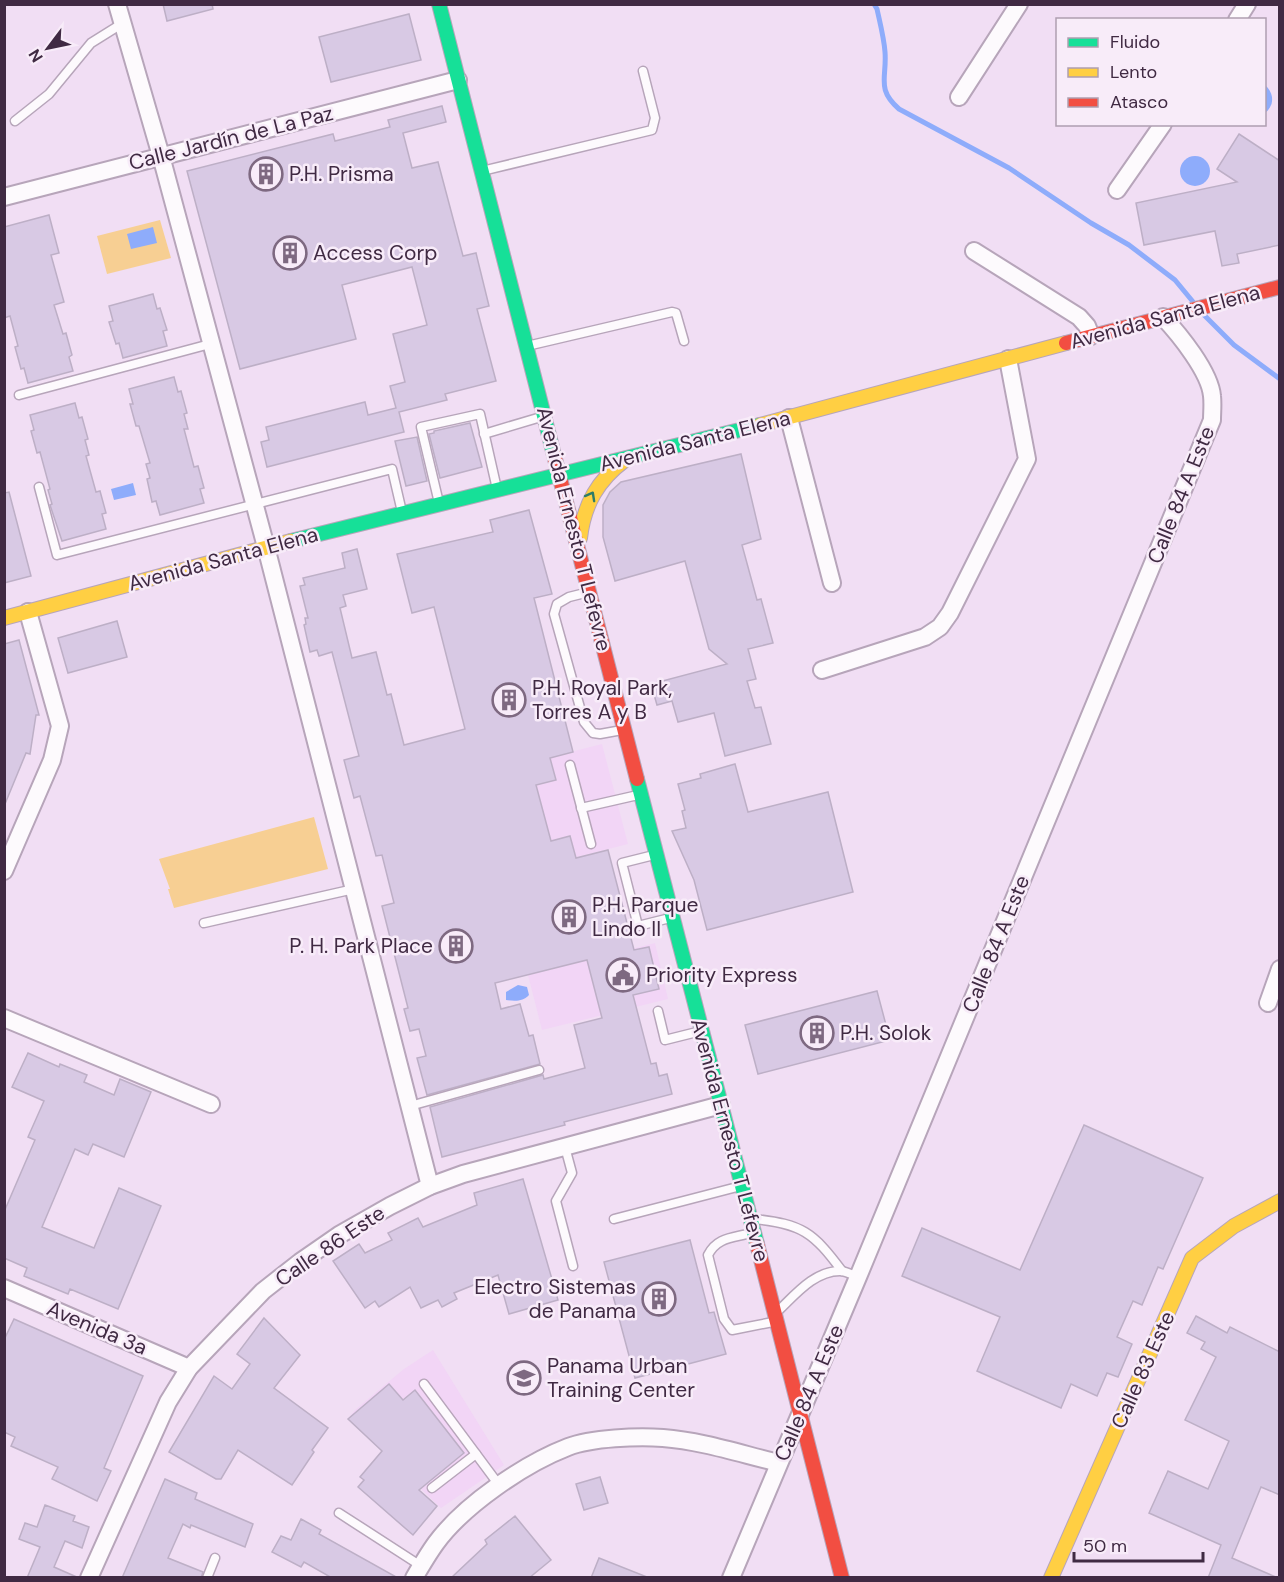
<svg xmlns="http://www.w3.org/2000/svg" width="1284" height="1582" viewBox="0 0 1284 1582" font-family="'DM Sans',sans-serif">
	<rect width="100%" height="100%" fill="#f1def4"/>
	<g fill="#f2d5f6">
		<polygon points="602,744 628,844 503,876 477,776"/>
		<polygon points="655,943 668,999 542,1030 528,975"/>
		<polygon points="433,1350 504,1465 441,1508 348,1419 355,1410 404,1369"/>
	</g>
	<g fill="#f7cf93">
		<polygon points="160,220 171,258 107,274 97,236"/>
		<polygon points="314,817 328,869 174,908 168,889 170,889 159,859"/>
	</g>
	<g fill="#8eacfb">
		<path d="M1265,85C1274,93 1275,105 1265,113Z"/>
		<circle cx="1195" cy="171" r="15"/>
		<polygon points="153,227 157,243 131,249 127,234"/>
		<polygon points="133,483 136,495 114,500 111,489"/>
		<path d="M518,985L527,987L529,995C523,1002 514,1001 506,1000V992Z"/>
	</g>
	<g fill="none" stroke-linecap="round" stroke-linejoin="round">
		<g stroke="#8eacfb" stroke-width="5">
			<path d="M874,4L877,9C880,23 884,38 885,52C887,78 876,89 899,109L1009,168L1091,223L1129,245L1175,280L1194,303"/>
			<polyline points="1203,314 1234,345 1280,379"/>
		</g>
	</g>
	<g fill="#d8c9e4" stroke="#bdafc6" stroke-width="1.5">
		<polygon points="163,4 212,4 213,9 167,21"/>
		<polygon points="409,14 421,60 331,82 319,37"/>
		<polygon points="442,106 446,122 403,133 412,168 438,162 463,256 476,253 489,306 477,309 496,381 445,394 447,400 399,412 404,432 267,467 261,442 269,440 266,427 365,402 368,415 396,408 390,386 405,382 393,334 427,325 412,267 342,285 356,339 240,369 187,171 333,134 335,141 359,135 390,127 388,120"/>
		<polygon points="1239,134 1280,161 1280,245 1237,254 1239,263 1222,266 1215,231 1144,245 1136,203 1237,182 1217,169"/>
		<polygon points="49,215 59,253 51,255 64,302 54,305 63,334 66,333 72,355 69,357 73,371 28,383 24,368 21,369 15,347 18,346 10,316 4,318 4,227"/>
		<polygon points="153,294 157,309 160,308 167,330 163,331 167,346 123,358 119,343 116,344 109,322 113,321 109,306"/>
		<polygon points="174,377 178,392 181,391 187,413 184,414 188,429 184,429 194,467 198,466 204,488 200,489 204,503 160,515 156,501 152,502 147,479 150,478 146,464 150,463 139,426 136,426 130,404 133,404 129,389"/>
		<polygon points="75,403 79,418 82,417 88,439 85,440 89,455 86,456 96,492 100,491 106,513 102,514 106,529 62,541 50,505 52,504 48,490 50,489 40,452 37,453 31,431 34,430 30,415"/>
		<polygon points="470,423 482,467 440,478 429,434 434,433 434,431"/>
		<polygon points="417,437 427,481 406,486 395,441"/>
		<polygon points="741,454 761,539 742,545 757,600 761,599 773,643 748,649 756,679 747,681 755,708 761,707 771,744 725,756 714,713 678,722 672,701 657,705 651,684 727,664 709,649 685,561 615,581 603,537 603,505 610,492 621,482"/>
		<polygon points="9,492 31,576 4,583 4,493"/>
		<polygon points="529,510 552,594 534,598 573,752 550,758 556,780 536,785 551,841 570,836 576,858 608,850 634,950 649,947 659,989 633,995 651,1064 656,1063 659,1076 667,1074 672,1094 564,1122 565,1125 442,1157 430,1107 543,1075 544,1079 585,1068 574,1025 602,1018 587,960 495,983 501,1009 520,1004 529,1036 533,1035 540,1064 427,1095 417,1058 426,1056 419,1029 410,1031 404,1009 408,1008 382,906 394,903 382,855 376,856 360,796 354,798 344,760 359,756 332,652 319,656 317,650 310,652 304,625 306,624 305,618 308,618 300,586 305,585 303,578 345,568 342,553 357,549 367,589 343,595 346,606 340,608 352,658 376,652 387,695 391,694 404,745 465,729 434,607 412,613 397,554 493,532 490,520"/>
		<polygon points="117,621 127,657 68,673 58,638"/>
		<polygon points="19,640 39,715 36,715 30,754 26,753 5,804 4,644"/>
		<polygon points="735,764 748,812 828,792 853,892 707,930 694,880 672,831 686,828 682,811 685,810 678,784 701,778 700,774"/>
		<polygon points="877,991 890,1040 758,1074 745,1025"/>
		<polygon points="28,1053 59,1067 60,1064 87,1075 84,1082 114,1095 120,1079 151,1092 124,1157 93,1144 88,1155 75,1149 42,1227 94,1248 119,1188 161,1206 118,1309 70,1289 68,1294 24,1276 27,1268 4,1258 4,1212 35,1140 28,1137 44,1101 12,1087"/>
		<polygon points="1084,1125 1203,1178 1163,1269 1158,1267 1142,1305 1133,1301 1117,1337 1132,1344 1118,1377 1107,1373 1097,1396 1071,1384 1061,1408 977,1371 1000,1317 902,1276 922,1228 1020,1270"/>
		<polygon points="523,1179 558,1300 509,1314 498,1275 454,1293 457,1299 442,1307 438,1300 421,1308 410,1287 379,1307 375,1301 365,1308 333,1261 359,1244 365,1253 392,1240 388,1233 418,1218 423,1227 477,1205 474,1193"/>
		<polygon points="690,1240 709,1313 714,1312 726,1354 635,1378 604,1262"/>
		<polygon points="1196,1316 1227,1333 1230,1327 1280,1352 1280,1495 1261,1487 1232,1558 1278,1578 1208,1578 1221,1545 1149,1513 1168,1471 1208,1489 1229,1441 1185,1420 1216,1357 1201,1349 1205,1342 1187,1333"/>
		<polygon points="264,1318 300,1355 274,1388 328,1428 312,1450 314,1452 292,1485 238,1450 221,1479 216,1479 169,1452 214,1376 232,1389 250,1364 237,1354"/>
		<polygon points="14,1319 143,1376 104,1468 111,1471 97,1501 52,1479 58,1467 11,1446 15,1437 4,1432 4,1340"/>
		<polygon points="389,1384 403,1400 415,1390 464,1453 419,1490 437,1506 413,1535 358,1487 364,1480 360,1477 382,1451 348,1419"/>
		<polygon points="600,1477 608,1503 584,1510 576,1484"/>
		<polygon points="165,1479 197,1493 195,1499 253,1524 245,1547 191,1525 190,1528 183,1524 168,1558 203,1572 201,1578 122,1578"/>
		<polygon points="45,1505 75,1516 73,1521 89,1527 82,1548 65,1541 54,1567 79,1578 27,1578 40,1547 19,1539 25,1523 37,1527"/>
		<polygon points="515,1516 551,1560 529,1578 451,1578 487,1544 485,1540"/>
		<polygon points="301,1519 321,1530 319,1534 398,1578 332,1578 304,1562 301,1567 272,1552 281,1536 291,1540"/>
		<polygon points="599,1558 647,1577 647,1578 591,1578"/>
	</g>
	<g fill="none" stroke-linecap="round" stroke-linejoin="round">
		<g stroke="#b7a5ba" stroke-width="11">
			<g id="lane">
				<polyline points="15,121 49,94 91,43 123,23"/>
				<polyline points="482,171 652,130 655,118 643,71"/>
				<polyline points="527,346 672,312 676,313 684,341"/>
				<polyline points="19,395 210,344"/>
				<polyline points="484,434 541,417"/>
				<polyline points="39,487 57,555 392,469 402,512"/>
				<polyline points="439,503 421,427 480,414 497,489"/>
				<polyline points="589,592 569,597 557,604 554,614 584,722 593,733 600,734 622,730"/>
				<polyline points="570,765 591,844"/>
				<polyline points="581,808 638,795"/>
				<polyline points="654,855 622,863 638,926 670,918"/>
				<polyline points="204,923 354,889"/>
				<polyline points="658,1011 665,1040 701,1031"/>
				<polyline points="410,1106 539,1070"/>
				<polyline points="565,1147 572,1173 556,1201 573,1266"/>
				<polyline points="614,1219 741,1186"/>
				<path d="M754,1219C802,1224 813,1232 842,1271"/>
				<path d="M751,1233C733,1238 717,1237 708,1255L724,1319L732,1330L773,1322"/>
				<path d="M778,1311C795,1295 814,1271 840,1271C846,1271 853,1275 858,1277"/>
				<polyline points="424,1384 499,1485"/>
				<polyline points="432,1488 476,1454"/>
				<polyline points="339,1513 421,1566"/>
				<polyline points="207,1578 215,1558"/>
			</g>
		</g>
		<g stroke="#b7a5ba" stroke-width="20">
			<g id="street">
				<polyline points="117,4 161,156 266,547 430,1186"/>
				<polyline points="1237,20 1247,4"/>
				<polyline points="959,97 1019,4"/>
				<polyline points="1117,190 1163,124"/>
				<polyline points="4,197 458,80"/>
				<polyline points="974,251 1079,317 1087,326 1091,336"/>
				<polyline points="789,418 832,583"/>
				<polyline points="822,670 925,637 940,627 950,613 1027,459 1008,359"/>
				<polyline points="4,871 52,760 60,726 28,612"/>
				<polyline points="1268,1003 1280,969"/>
				<polyline points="4,1018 211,1104"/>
				<polyline points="4,1288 189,1368"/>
				<polyline points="89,1578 168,1402 189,1368 263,1291 300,1262 339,1235 390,1206 430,1186 463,1174 721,1105"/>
				<path d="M414,1578C421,1566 428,1554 436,1543C464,1505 524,1464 568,1447C591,1438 638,1436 663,1438C702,1441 741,1454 779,1463"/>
				<path d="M731,1578L858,1277L1212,420C1212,412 1213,404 1212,396C1210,372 1179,334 1163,317"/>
			</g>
		</g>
		<g stroke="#b7a5ba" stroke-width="16">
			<g id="fast">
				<polyline points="439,4 554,455"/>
				<polyline points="291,541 760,425"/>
				<polyline points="637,779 757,1244"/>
			</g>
		</g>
		<g stroke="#b7a5ba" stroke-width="16">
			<g id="slow">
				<polyline points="760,425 1066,343"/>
				<path d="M580,538C584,504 598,480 625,460"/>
				<polyline points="4,618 291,541"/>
				<polyline points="1051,1578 1192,1258 1234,1226 1280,1201"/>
			</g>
		</g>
		<g stroke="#b7a5ba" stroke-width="16">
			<g id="jam">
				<polyline points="1066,343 1280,287"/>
				<polyline points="554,455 637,779"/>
				<polyline points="757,1244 842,1578"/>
			</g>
		</g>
		<use href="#lane" stroke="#fdfafd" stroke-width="8"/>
		<use href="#street" stroke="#fdfafd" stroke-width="16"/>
		<use href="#fast" stroke="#16e098" stroke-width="14"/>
		<use href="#slow" stroke="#ffcf43" stroke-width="14"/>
		<use href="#jam" stroke="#f24e42" stroke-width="14"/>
	</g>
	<defs><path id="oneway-chevron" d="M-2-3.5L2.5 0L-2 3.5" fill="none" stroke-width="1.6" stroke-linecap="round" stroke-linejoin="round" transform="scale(1.5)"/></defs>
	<use stroke="#2d7c69" href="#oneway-chevron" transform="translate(591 496) rotate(-61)"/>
	<defs>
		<g id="building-ring" transform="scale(1.725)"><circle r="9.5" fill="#f8ecf9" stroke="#7e6981" stroke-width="1.5"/><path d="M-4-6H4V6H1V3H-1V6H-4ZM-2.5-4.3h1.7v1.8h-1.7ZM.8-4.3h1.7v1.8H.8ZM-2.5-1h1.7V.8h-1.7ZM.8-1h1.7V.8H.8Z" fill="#7e6981"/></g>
		<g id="civic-ring" transform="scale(1.725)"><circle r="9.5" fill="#f8ecf9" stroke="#7e6981" stroke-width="1.5"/><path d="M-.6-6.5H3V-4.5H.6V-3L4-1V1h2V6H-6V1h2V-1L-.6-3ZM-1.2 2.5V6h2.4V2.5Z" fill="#7e6981"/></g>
		<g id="school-ring" transform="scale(1.725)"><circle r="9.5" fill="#f8ecf9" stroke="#7e6981" stroke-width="1.5"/><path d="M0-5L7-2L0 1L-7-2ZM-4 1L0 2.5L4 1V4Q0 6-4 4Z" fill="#7e6981"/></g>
	</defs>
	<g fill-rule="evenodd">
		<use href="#building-ring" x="266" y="174"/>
		<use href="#building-ring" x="290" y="253"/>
		<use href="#building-ring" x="509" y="700"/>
		<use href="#building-ring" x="569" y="917"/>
		<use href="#building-ring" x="456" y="946"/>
		<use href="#civic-ring" x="623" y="975"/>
		<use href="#building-ring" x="817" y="1033"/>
		<use href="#building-ring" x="659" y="1299"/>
		<use href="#school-ring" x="524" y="1378"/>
	</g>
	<g text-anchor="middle" stroke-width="5" stroke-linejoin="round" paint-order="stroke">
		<g font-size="21" fill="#402a43" stroke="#f8ecf9">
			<text transform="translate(231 138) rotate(-14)" y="7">Calle Jardín de La Paz</text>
			<text transform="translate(1165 317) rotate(-15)" y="7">Avenida Santa Elena</text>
			<text transform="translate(695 441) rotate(-14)" y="7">Avenida Santa Elena</text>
			<text transform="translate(1181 495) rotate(-68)" y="7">Calle 84 A Este</text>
			<text transform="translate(574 529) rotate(76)" y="7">Avenida Ernesto T Lefevre</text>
			<text transform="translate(223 559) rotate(-15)" y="7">Avenida Santa Elena</text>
			<text transform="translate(996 944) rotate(-68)" y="7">Calle 84 A Este</text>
			<text transform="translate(730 1140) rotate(75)" y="7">Avenida Ernesto T Lefevre</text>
			<text transform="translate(330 1246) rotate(-34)" y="7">Calle 86 Este</text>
			<text transform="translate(97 1328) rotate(23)" y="7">Avenida 3a</text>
			<text transform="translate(1143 1370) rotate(-66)" y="7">Calle 83 Este</text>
			<text transform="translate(809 1393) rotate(-67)" y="7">Calle 84 A Este</text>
		</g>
		<g font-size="21" fill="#402a43" stroke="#f8ecf9" text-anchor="start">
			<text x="289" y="181">P.H. Prisma</text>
			<text x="313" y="260">Access Corp</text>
			<text x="532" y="695">P.H. Royal Park,<tspan x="532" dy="24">Torres A y B</tspan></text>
			<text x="592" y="912">P.H. Parque<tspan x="592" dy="24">Lindo II</tspan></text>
			<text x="433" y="953" text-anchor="end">P. H. Park Place</text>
			<text x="646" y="982">Priority Express</text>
			<text x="840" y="1040">P.H. Solok</text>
			<text x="636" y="1294" text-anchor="end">Electro Sistemas<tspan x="636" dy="24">de Panama</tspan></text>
			<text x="547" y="1373">Panama Urban<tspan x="547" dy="24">Training Center</tspan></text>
		</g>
	</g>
	<rect width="1284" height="1582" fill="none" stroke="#402a43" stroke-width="12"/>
	<rect x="1056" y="18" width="210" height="108" fill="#f8ecf9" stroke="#ae9eb0" stroke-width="1.5"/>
	<rect x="1068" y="38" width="30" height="9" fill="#16e098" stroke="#ae9eb0" stroke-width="1.5"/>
	<text x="1110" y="48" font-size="18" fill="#402a43">Fluido</text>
	<rect x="1068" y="68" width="30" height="9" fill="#ffcf43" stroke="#ae9eb0" stroke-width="1.5"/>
	<text x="1110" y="78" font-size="18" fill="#402a43">Lento</text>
	<rect x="1068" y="98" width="30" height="9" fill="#f24e42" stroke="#ae9eb0" stroke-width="1.5"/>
	<text x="1110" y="108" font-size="18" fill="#402a43">Atasco</text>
	<g transform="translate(48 48) rotate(238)" stroke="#f8ecf9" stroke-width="4.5" paint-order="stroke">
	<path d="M0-4.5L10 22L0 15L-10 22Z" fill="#402a43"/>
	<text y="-9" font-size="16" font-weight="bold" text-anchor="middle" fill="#402a43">N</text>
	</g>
	<path d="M1074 1552v9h129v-9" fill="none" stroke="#402a43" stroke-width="3"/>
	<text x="1083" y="1552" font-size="18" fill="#402a43" stroke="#f8ecf9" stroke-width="4.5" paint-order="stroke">50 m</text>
</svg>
